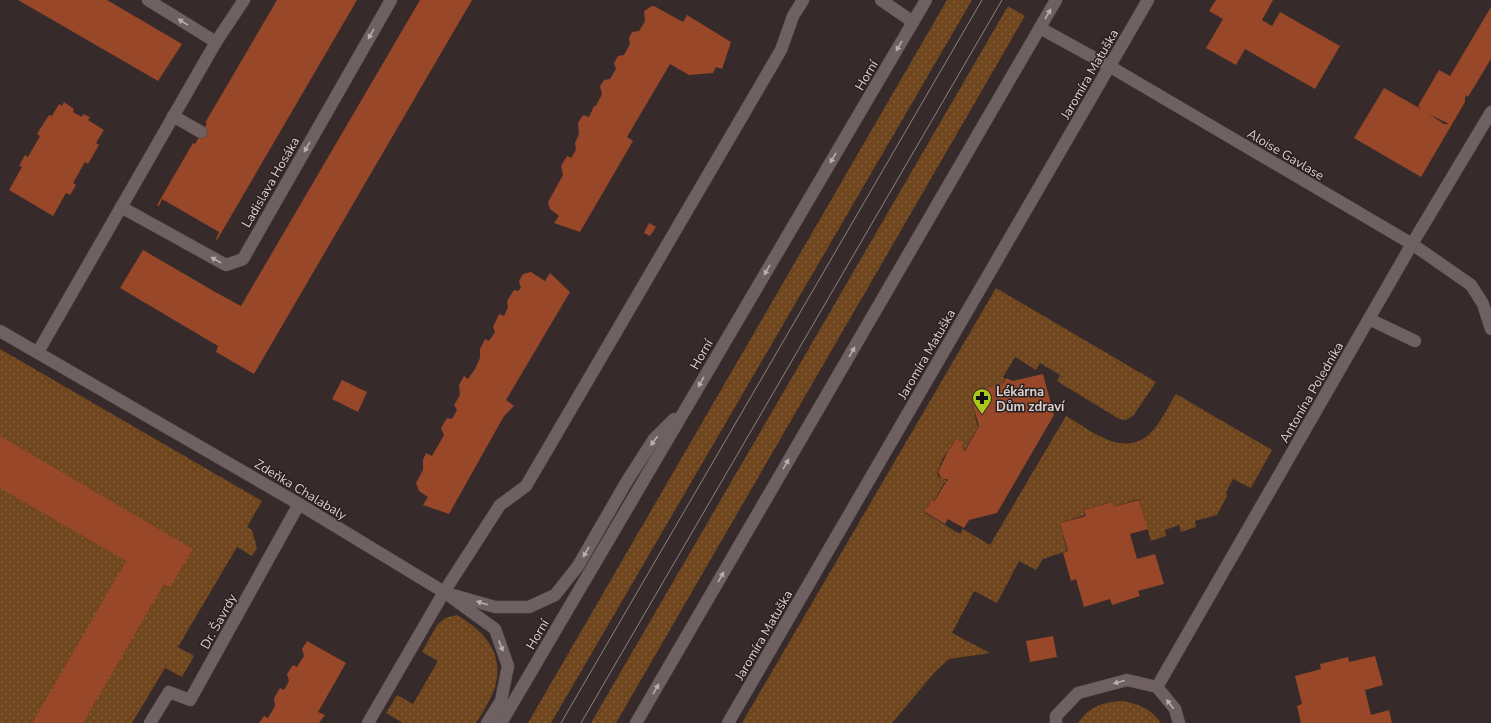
<svg xmlns="http://www.w3.org/2000/svg" width="1491" height="723" viewBox="0 0 1491 723" font-family="'Nunito Sans',sans-serif">
	<defs>
		<pattern id="grass-dots" width="8" height="8" patternUnits="userSpaceOnUse"><rect width="8" height="8" fill="#70461f"/><path d="M2 2h.1M6 6h.1" fill="none" stroke="#84603e" stroke-width="1.8" stroke-linecap="round"/></pattern>
	</defs>
	<rect width="100%" height="100%" fill="#372a2a"/>
	<g fill="url(#grass-dots)">
		<polygon points="947,0 972,0 551,723 528,723"/>
		<polygon points="1008,6 1025,16 616,723 591,723"/>
		<path d="M996,288L1156,382L1133,416L1126,420L1119,419L1057,381L1060,375L1040,363L1036,370L1015,357L1003,377L1005,379L1002,385C972,394 969,395 978,427L964,451L960,449L955,440L943,458L937,473L939,477L946,480L947,482L944,483L933,503L930,502L925,513L960,534L963,529L990,545L1066,416C1094,432 1127,462 1155,428C1163,418 1169,405 1176,394L1272,450L1251,488L1233,479L1226,492L1227,496L1217,515L1195,521L1196,527L1181,532L1179,525L1165,530L1166,536L1151,541L1139,499L1113,507L1111,502L1084,510L1085,515L1060,523L1067,551L1043,559L1036,570L1019,561L997,603L974,591L952,633L990,653L949,659L935,672L892,723H742Z"/>
		<polygon points="0,349 262,501 247,527 252,530 257,548 252,556 237,547 178,647 194,656 182,677 165,668 132,723 0,723"/>
		<path d="M457,615C486,632 506,656 494,690C489,702 483,712 476,723H403L386,713L397,695L413,704L438,661L422,652L437,625L445,618Z"/>
		<path d="M1123,701C1140,705 1150,708 1161,723H1078C1089,706 1104,702 1123,701Z"/>
	</g>
	<g fill="#984728" fill-rule="evenodd">
		<polygon points="18,0 107,0 182,44 158,81"/>
		<polygon points="277,0 357,0 217,240 216,239 219,232 162,199 159,206 157,205 193,143 195,144 207,123 205,123"/>
		<polygon points="420,0 472,0 254,374 216,352 218,346 120,288 143,250 217,293 241,306"/>
		<polygon points="1216,0 1273,0 1262,20 1272,26 1280,12 1340,46 1315,89 1245,49 1236,65 1206,48 1223,19 1209,11"/>
		<polygon points="652,6 654,6 683,22 687,15 731,42 722,69 716,67 713,73 689,75 670,64 627,137 633,141 580,232 554,223 559,216 550,209 548,202 563,175 561,166 567,156 571,158 576,150 575,143 579,134 578,123 583,115 589,117 594,106 596,106 602,94 600,86 604,80 610,79 616,69 614,63 618,56 624,55 630,44 629,38 632,32 639,31 645,21 644,11"/>
		<path d="M1491,7V59L1468,97L1466,95L1465,98V102L1421,177L1354,138L1384,88L1421,109L1418,106L1439,70L1450,76ZM1429,114L1449,124H1444Z"/>
		<polygon points="64,102 74,109 73,112 82,117 83,114 90,117 88,120 104,130 96,143 99,145 88,164 85,162 73,183 76,185 70,195 66,193 53,216 9,190 22,167 19,166 25,155 28,157 40,136 37,134 49,115 52,116 59,104 62,106"/>
		<polygon points="649,223 656,227 650,236 644,233"/>
		<polygon points="531,272 545,281 550,273 570,292 506,400 514,406 504,416 449,514 423,505 428,497 419,491 416,483 423,470 423,460 426,453 432,456 444,435 441,428 447,418 452,419 457,410 454,405 460,395 459,385 464,376 468,379 475,369 480,358 480,349 485,339 489,341 495,332 493,327 499,314 504,316 508,307 507,301 514,290 518,291 521,288 519,281 523,274"/>
		<polygon points="1043,374 1054,415 997,513 969,520 964,528 948,519 945,524 925,512 931,501 934,502 946,482 948,481 947,479 943,479 940,476 938,472 948,451 956,439 963,443 961,448 965,451 979,426 974,409 974,402 976,396 980,391 988,388 1003,384 1006,378 1013,381"/>
		<polygon points="342,380 367,392 358,412 332,399"/>
		<polygon points="0,436 193,549 170,587 164,584 83,723 32,723 126,561 0,488"/>
		<polygon points="1139,500 1148,529 1130,534 1137,559 1155,554 1164,584 1138,591 1140,596 1112,605 1110,599 1084,607 1076,579 1071,581 1063,553 1068,551 1060,523 1086,516 1084,510 1112,502 1113,507"/>
		<polygon points="1053,636 1057,657 1030,662 1026,641"/>
		<polygon points="307,641 346,663 318,712 325,715 319,723 259,723 264,716 268,718 275,706 274,698 280,688 284,690 289,681 287,674 293,665 297,667 304,656 302,649"/>
		<polygon points="1375,656 1383,685 1365,690 1371,715 1389,710 1392,723 1301,723 1297,706 1302,704 1295,676 1321,669 1320,664 1348,657 1349,662"/>
	</g>
	<g fill="none" stroke-linecap="round" stroke-linejoin="round">
		<g stroke="#524847" stroke-width="13">
			<g id="minor">
				<polyline points="148,0 216,42"/>
				<polyline points="881,0 913,22"/>
				<polyline points="1040,28 1109,66 1412,244 1471,285 1483,304 1491,329"/>
				<polyline points="173,116 201,132"/>
				<polyline points="121,207 226,265 243,259 391,0"/>
				<polyline points="1369,319 1415,341"/>
				<polyline points="0,331 299,504 444,592 495,629 508,666 501,701 487,723"/>
				<polyline points="38,352 216,42 244,0"/>
				<polyline points="453,595 495,607 529,607 555,595 578,566 627,481 654,439 674,419"/>
				<polyline points="1157,687 1412,244 1491,112"/>
				<polyline points="150,723 169,692 190,700 299,504"/>
				<polyline points="368,723 444,592 500,505 526,486 781,50 793,16 803,0"/>
				<polyline points="501,723 926,0"/>
				<polyline points="636,723 1056,0"/>
				<polyline points="728,723 1148,0"/>
				<polyline points="1056,723 1056,716 1078,693 1127,680 1157,687 1175,709 1179,723"/>
			</g>
		</g>
		<use href="#minor" stroke="#6f6161" stroke-width="12"/>
		<g stroke="#8b8181" stroke-width="1">
			<polyline points="561,723 982,0"/>
			<polyline points="581,723 1002,0"/>
		</g>
	</g>
	<defs><path id="oneway-solid" d="M-6-.8H1V-3.2L6.5 0L1 3.2V.8H-6Z"/></defs>
	<g fill="#b8afae">
		<use href="#oneway-solid" transform="translate(1048 14) rotate(-60)"/>
		<use href="#oneway-solid" transform="translate(183 22) rotate(-148)"/>
		<use href="#oneway-solid" transform="translate(371 34) rotate(120)"/>
		<use href="#oneway-solid" transform="translate(899 46) rotate(120)"/>
		<use href="#oneway-solid" transform="translate(307 147) rotate(120)"/>
		<use href="#oneway-solid" transform="translate(833 158) rotate(120)"/>
		<use href="#oneway-solid" transform="translate(216 260) rotate(-151)"/>
		<use href="#oneway-solid" transform="translate(767 270) rotate(120)"/>
		<use href="#oneway-solid" transform="translate(852 352) rotate(-60)"/>
		<use href="#oneway-solid" transform="translate(701 382) rotate(120)"/>
		<use href="#oneway-solid" transform="translate(654 441) rotate(127)"/>
		<use href="#oneway-solid" transform="translate(786 464) rotate(-60)"/>
		<use href="#oneway-solid" transform="translate(586 552) rotate(120)"/>
		<use href="#oneway-solid" transform="translate(721 577) rotate(-60)"/>
		<use href="#oneway-solid" transform="translate(482 603) rotate(-163)"/>
		<use href="#oneway-solid" transform="translate(501 646) rotate(69)"/>
		<use href="#oneway-solid" transform="translate(1119 682) rotate(165)"/>
		<use href="#oneway-solid" transform="translate(656 689) rotate(-60)"/>
		<use href="#oneway-solid" transform="translate(1170 704) rotate(-128)"/>
	</g>
	<defs>
		<g id="pharmacy-pin" transform="scale(1)"><path d="M0 17L-7.5 6A9.5 9.5 0 1 1 7.5 6Z" fill="#a8c71d" stroke="#2c2120"/><path d="M-2-6h4v4h4v4h-4v4h-4v-4h-4v-4h4Z" fill="#111"/></g>
	</defs>
	<g fill-rule="evenodd">
		<use href="#pharmacy-pin" x="982" y="398"/>
	</g>
	<g text-anchor="middle" stroke-width="3" stroke-linejoin="round" paint-order="stroke">
		<g font-size="13" fill="#d8d0cf" stroke="#2c2120">
			<text transform="translate(1089 74) rotate(-60)" y="5">Jaromíra Matuška</text>
			<text transform="translate(866 75) rotate(-60)" y="5">Horní</text>
			<text transform="translate(1286 154) rotate(31)" y="5">Aloise Gavlase</text>
			<text transform="translate(270 182) rotate(-60)" y="5">Ladislava Hosáka</text>
			<text transform="translate(701 354) rotate(-60)" y="5">Horní</text>
			<text transform="translate(926 354) rotate(-60)" y="5">Jaromíra Matuška</text>
			<text transform="translate(1311 392) rotate(-60)" y="5">Antonína Poledníka</text>
			<text transform="translate(301 489) rotate(31)" y="5">Zdeňka Chalabaly</text>
			<text transform="translate(218 621) rotate(-61)" y="5">Dr. Šavrdy</text>
			<text transform="translate(537 634) rotate(-60)" y="5">Horní</text>
			<text transform="translate(763 635) rotate(-60)" y="5">Jaromíra Matuška</text>
		</g>
		<g font-size="13" font-weight="bold" fill="#d8d0cf" stroke="#2c2120" text-anchor="start">
			<text x="996" y="396">Lékárna<tspan x="996" dy="15">Dům zdraví</tspan></text>
		</g>
	</g>
</svg>
